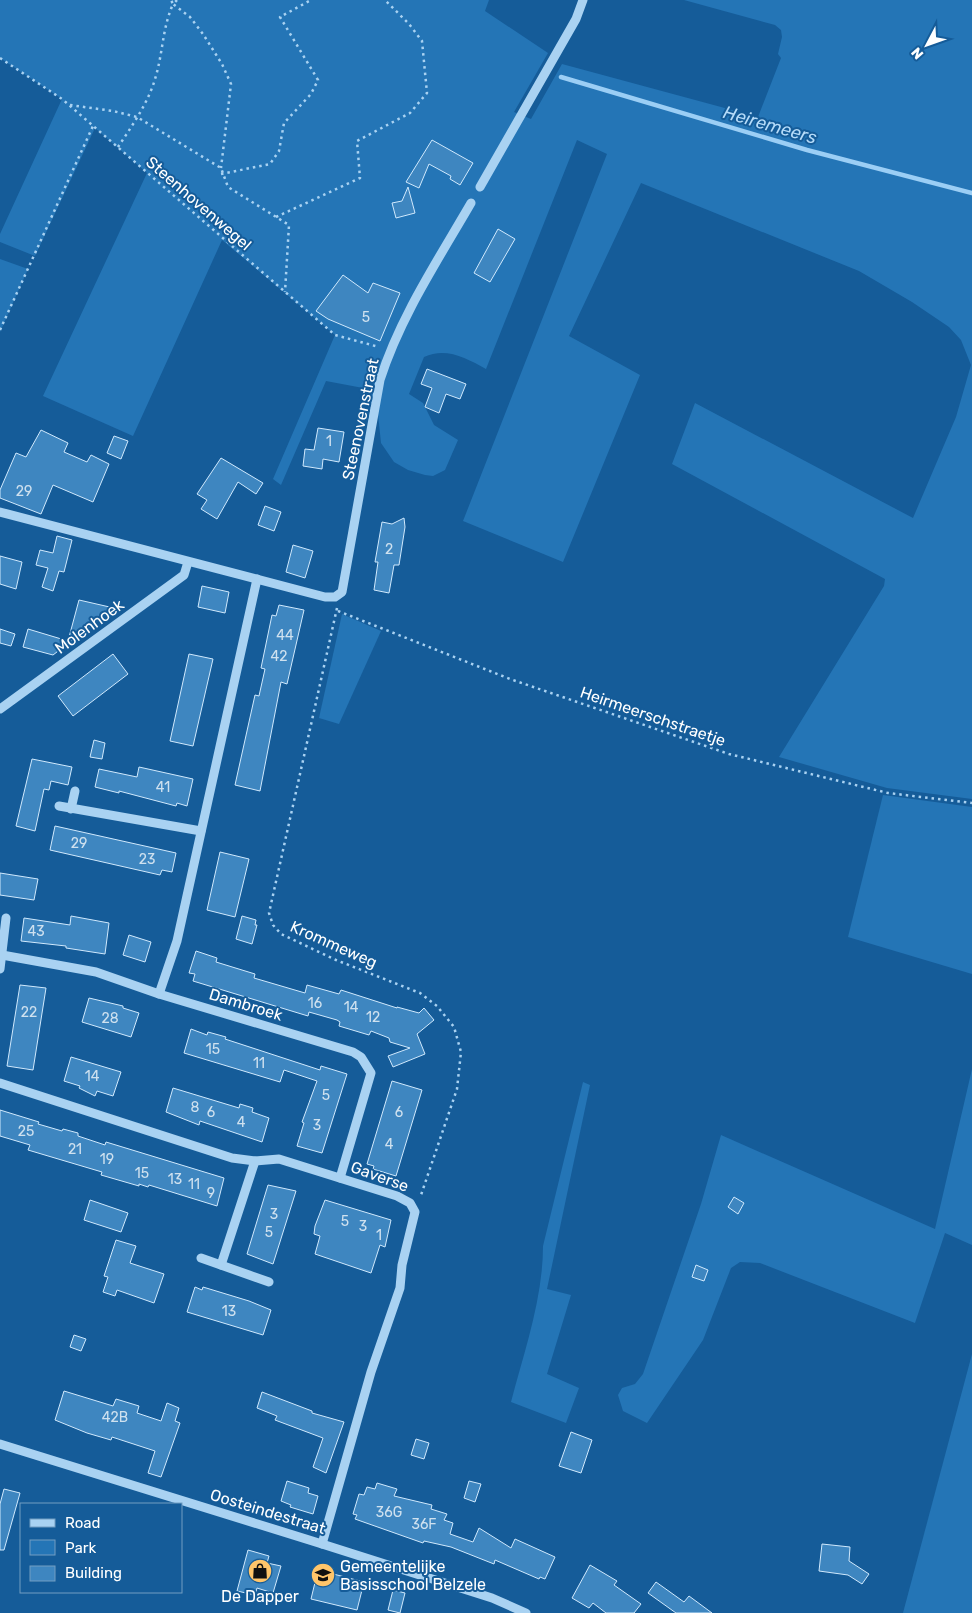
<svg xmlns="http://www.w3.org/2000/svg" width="972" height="1613" viewBox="0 0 972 1613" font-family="Rubik,sans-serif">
	<rect width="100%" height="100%" fill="#155c99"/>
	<g fill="#2475b6">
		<path d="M0,0H489L485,11L548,53L514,112L531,119L562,64L758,117L781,58L778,54L782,37L781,30L775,25L684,0H972V799L887,788L779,757L884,586L885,579L672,464L695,403L913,518L956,417L971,365L961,340L949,327L912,302L859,271L641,183L569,336L640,375L563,562L463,521L607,154L577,140L486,369C466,358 446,347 424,357L409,394L423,403L434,425L458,440L445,470L433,476L425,475L408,470L394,462L381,443L378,414L363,388L326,381L281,485L273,479L335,335L222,240L133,436L43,396L147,173L95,128L35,256L0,242V234L62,99L0,58Z"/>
		<polygon points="0,259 28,269 0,332"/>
		<polygon points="342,614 381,631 339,724 319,718"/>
		<polygon points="883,795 972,807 972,974 848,937"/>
		<polygon points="972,1069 972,1245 945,1233 915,1323 760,1263 740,1262 731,1268 703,1340 647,1423 623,1411 618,1395 622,1388 635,1384 643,1374 701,1204 721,1135 935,1229"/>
		<path d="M583,1082L590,1085L547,1289L571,1295L547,1374L579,1388L566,1423L511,1402C524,1352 543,1299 543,1246Z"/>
		<polygon points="972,1354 972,1613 903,1613"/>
	</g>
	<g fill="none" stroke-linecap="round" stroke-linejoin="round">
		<polyline stroke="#9bcef5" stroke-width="4.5" points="561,77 807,150 972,193"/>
	</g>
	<g fill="#3e86c0" stroke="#d0e9fd">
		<polygon points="432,140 473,163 460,185 450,179 451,176 429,164 419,188 406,182"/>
		<polygon points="408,187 415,213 396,218 392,203 402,201"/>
		<polygon points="498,229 515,239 490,282 474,273"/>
		<polygon points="343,275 368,293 373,283 400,293 380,341 328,319 316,311"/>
		<polygon points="427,369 466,384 460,399 446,394 439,413 425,407 432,388 421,384"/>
		<polygon points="318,428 344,432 339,462 323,459 322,469 303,466 305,449 314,450"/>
		<polygon points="41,430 68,443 64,452 87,462 91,455 109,464 93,502 53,485 41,514 0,498 0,490 16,453 26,457"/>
		<polygon points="114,436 128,441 121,459 107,453"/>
		<polygon points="221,458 263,483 256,494 238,482 217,519 201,509 207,500 197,494"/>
		<polygon points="265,506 281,512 274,531 258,525"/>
		<polygon points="404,518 405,527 399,565 394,565 389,593 374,590 378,562 375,562 382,522 392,524"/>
		<polygon points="57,536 72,540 64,572 59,571 53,591 42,587 48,568 36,565 40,550 53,553"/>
		<polygon points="293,545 313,551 305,578 286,572"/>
		<polygon points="0,556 22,562 16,589 0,584"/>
		<polygon points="202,586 229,592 225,613 198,607"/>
		<polygon points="79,600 114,608 53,655 23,647 28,629 68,641"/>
		<polygon points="279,605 304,610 287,684 281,682 260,791 235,785 255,695 259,696 265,669 261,668 272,615 276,616"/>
		<polygon points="0,629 15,634 11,646 0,643"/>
		<polygon points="113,654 128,674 73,716 58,696"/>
		<polygon points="189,654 213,659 193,746 170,741"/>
		<polygon points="94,740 105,743 102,759 90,757"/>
		<polygon points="32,759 72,767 68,785 51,781 49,790 44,789 35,831 16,826"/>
		<polygon points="139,767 193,779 187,806 177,803 176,806 119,791 119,793 95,787 99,769 137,777"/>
		<polygon points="55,826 176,853 172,872 162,870 160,875 50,850"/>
		<polygon points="220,852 249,859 235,917 207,910"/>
		<polygon points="0,873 38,879 34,900 0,895"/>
		<polygon points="71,916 109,923 105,954 66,948 66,946 21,941 24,918 70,925"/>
		<polygon points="242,916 256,920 255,925 257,925 252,944 236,939"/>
		<polygon points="129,935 151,942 145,962 123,955"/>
		<polygon points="196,951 217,958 216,962 255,974 254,978 305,993 307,985 339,994 341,990 397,1008 397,1007 419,1013 424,1008 434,1020 417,1034 425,1054 393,1067 388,1056 410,1048 390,1042 389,1038 371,1031 369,1035 339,1026 340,1022 337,1020 309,1012 308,1016 193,981 195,974 189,973"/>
		<polygon points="20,985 46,988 33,1070 7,1066"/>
		<polygon points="89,998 123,1006 123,1008 139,1013 131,1037 82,1022"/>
		<polygon points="191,1029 207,1035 208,1032 226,1037 225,1039 320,1070 321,1066 347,1074 322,1153 297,1146 304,1123 302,1122 317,1081 284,1070 280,1082 184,1053"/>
		<polygon points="71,1057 121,1072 113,1096 97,1091 95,1096 79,1088 80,1086 64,1081"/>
		<polygon points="392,1081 422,1090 396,1176 373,1169 374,1166 367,1164"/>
		<polygon points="173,1088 239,1108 240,1104 253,1108 252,1112 269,1118 262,1142 200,1121 199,1125 166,1112"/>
		<polygon points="0,1110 39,1122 38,1124 62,1131 63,1129 78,1133 78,1136 105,1145 106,1142 224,1178 217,1206 149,1185 148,1187 139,1184 139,1186 101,1175 102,1172 28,1150 30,1145 0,1136"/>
		<polygon points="268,1185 296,1191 273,1264 247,1254"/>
		<polygon points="734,1197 744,1203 738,1214 728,1207"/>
		<polygon points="90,1200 128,1213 121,1232 84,1220"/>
		<polygon points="325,1200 391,1220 385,1247 380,1245 371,1273 315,1254 320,1236 314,1234 315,1226"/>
		<polygon points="116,1240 136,1246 130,1263 164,1274 154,1303 117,1290 115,1296 103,1292 108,1277 104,1276"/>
		<polygon points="696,1265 708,1270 704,1281 692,1277"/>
		<polygon points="195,1287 202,1290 203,1287 249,1301 271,1310 263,1335 187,1312"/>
		<polygon points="74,1335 86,1339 81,1351 70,1347"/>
		<polygon points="64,1391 113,1406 116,1399 139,1406 137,1413 161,1421 167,1403 179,1408 175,1421 180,1423 161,1477 148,1473 155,1451 112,1437 111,1440 87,1433 55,1420"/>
		<polygon points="262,1392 312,1411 312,1413 344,1422 326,1473 313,1467 323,1438 275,1420 277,1416 257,1408"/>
		<polygon points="571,1432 592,1440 581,1473 559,1466"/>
		<polygon points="416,1439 429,1443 424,1459 411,1455"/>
		<polygon points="287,1481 309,1488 308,1493 318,1496 313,1514 290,1507 291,1505 281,1501"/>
		<polygon points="469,1481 481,1484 475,1502 464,1498"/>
		<polygon points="377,1483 397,1489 394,1496 432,1505 431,1509 447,1514 444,1520 453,1523 450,1534 473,1542 479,1528 511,1548 515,1539 555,1557 545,1579 540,1577 539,1579 495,1560 494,1564 451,1547 424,1541 423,1543 355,1519 357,1515 353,1514 359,1494 364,1495 367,1487 375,1489"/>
		<polygon points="4,1489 20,1493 4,1550 0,1550 0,1504"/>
		<polygon points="822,1544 850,1547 849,1561 869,1574 862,1584 848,1575 819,1571"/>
		<polygon points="248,1550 269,1556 267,1563 281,1566 273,1593 257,1588 255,1595 237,1591"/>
		<polygon points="590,1565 617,1581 614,1585 641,1604 634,1613 606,1613 593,1603 589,1608 572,1598"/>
		<polygon points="318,1570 364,1582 357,1610 311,1599"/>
		<polygon points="656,1582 684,1602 689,1596 712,1613 676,1613 648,1593"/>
		<polygon points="393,1590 405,1593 400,1613 388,1610"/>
	</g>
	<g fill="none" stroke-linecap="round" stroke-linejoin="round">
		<g stroke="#a9d2f2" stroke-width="2.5" stroke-dasharray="2.5 4" stroke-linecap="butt">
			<polyline points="177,0 173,4 190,17 203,34 222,64 231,84 221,168"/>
			<polyline points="0,58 62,99 335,335 379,347"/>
			<polyline points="70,105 113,111 137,117 221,168 228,187 289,225 285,292"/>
			<path d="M118,147C132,126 148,103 155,79C163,54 162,29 173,4L171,0"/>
			<polyline points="221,174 270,164 279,151 284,123 311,94 318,80 280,17 311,0"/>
			<polyline points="276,217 360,178 357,141 410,113 427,93 422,41 409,24 385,0"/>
			<polyline points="0,330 93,126"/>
			<polyline points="337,608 269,913 273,925 281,934 336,960 420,993 437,1006 454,1027 461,1052 457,1089 420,1198"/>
			<polyline points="338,611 510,679 729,754 888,793 972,803"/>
		</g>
		<g stroke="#a9d2f2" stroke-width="9">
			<polyline points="480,187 576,19 583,0"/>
			<path d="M0,512L325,597H335L342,592L380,380C400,317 438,260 471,203"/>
			<polyline points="0,709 184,575 188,562"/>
			<polyline points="59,806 201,831"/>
			<polyline points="71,809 75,791"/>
			<polyline points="2,955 96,972 159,994 353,1052 361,1057 371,1073 340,1178"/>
			<polyline points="0,969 6,918"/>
			<polyline points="159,994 177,941 257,579"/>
			<polyline points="0,1083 232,1158 255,1161 279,1159 397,1196 410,1203 415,1212 402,1265 400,1288 371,1372 322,1544"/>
			<polyline points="201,1258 269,1282"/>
			<polyline points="221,1265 255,1161"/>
			<polyline points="0,1444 322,1544 492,1598 526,1613"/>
		</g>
	</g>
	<defs>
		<g id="shop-disc" transform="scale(1.25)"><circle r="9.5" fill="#ffc56a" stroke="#155c99"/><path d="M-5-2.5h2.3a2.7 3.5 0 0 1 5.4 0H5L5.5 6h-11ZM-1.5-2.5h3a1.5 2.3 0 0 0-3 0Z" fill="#111"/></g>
		<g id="school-disc" transform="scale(1.25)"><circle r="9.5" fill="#ffc56a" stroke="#155c99"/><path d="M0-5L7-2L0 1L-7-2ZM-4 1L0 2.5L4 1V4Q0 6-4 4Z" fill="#111"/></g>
	</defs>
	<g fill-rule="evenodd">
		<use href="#shop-disc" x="260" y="1571"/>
		<use href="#school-disc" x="323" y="1575"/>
	</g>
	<g text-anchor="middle" stroke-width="4" stroke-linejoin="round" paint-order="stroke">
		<g font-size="14" fill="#cfe1ef">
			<text x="366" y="322">5</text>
			<text x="329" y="446">1</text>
			<text x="24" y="496">29</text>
			<text x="389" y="554">2</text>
			<text x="285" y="640">44</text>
			<text x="279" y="661">42</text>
			<text x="163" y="792">41</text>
			<text x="79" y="848">29</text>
			<text x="147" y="864">23</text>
			<text x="36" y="936">43</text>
			<text x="315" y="1008">16</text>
			<text x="351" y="1012">14</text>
			<text x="29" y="1017">22</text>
			<text x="373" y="1022">12</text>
			<text x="110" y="1023">28</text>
			<text x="213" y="1054">15</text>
			<text x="259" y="1068">11</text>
			<text x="92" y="1081">14</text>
			<text x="326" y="1100">5</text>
			<text x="195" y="1112">8</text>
			<text x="211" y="1117">6</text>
			<text x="399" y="1117">6</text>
			<text x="241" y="1127">4</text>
			<text x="317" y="1130">3</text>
			<text x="26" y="1136">25</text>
			<text x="389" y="1149">4</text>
			<text x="75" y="1154">21</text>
			<text x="107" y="1164">19</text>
			<text x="142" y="1178">15</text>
			<text x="175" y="1184">13</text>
			<text x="194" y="1189">11</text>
			<text x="211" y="1198">9</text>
			<text x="274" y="1219">3</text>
			<text x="345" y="1226">5</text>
			<text x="363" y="1231">3</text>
			<text x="269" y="1237">5</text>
			<text x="379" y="1240">1</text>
			<text x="229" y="1316">13</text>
			<text x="115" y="1422">42B</text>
			<text x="389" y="1517">36G</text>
			<text x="424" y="1529">36F</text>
		</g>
		<g font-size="16" fill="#fff" stroke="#155c99">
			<text transform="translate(199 203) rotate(41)" y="6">Steenhovenwegel</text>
			<text transform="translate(360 419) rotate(-78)" y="6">Steenovenstraat</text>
			<text transform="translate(89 626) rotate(-36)" y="6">Molenhoek</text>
			<text transform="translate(653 716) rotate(19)" y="6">Heirmeerschstraetje</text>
			<text transform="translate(334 944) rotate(24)" y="6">Krommeweg</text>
			<text transform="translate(246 1004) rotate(17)" y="6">Dambroek</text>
			<text transform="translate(380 1176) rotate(20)" y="6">Gaverse</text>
			<text transform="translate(268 1511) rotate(17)" y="6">Oosteindestraat</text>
		</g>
		<g font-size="16" fill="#fff" stroke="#155c99" text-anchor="start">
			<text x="340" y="1572">Gemeentelijke<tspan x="340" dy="18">Basisschool Belzele</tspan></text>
			<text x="260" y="1602" text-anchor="middle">De Dapper</text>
		</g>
		<g font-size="18" font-style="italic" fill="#b5dbf9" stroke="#155c99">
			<text transform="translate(770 125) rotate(16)" y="6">Heiremeers</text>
		</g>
	</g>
	<rect x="20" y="1503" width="162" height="90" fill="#155c99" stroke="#739dc2"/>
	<rect x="30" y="1519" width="25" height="8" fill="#a9d2f2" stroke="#739dc2"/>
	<text x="65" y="1528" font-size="15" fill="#ffffff">Road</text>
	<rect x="30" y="1540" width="25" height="15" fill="#2475b6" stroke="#739dc2"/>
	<text x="65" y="1553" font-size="15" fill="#ffffff">Park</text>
	<rect x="30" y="1566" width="25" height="15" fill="#3e86c0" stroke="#739dc2"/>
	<text x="65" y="1578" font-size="15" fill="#ffffff">Building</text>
	<g transform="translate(927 45) rotate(229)" stroke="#155c99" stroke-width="4" paint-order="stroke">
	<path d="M0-4L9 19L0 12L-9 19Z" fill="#ffffff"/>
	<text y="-8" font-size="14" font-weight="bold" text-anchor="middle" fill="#ffffff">N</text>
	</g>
</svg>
